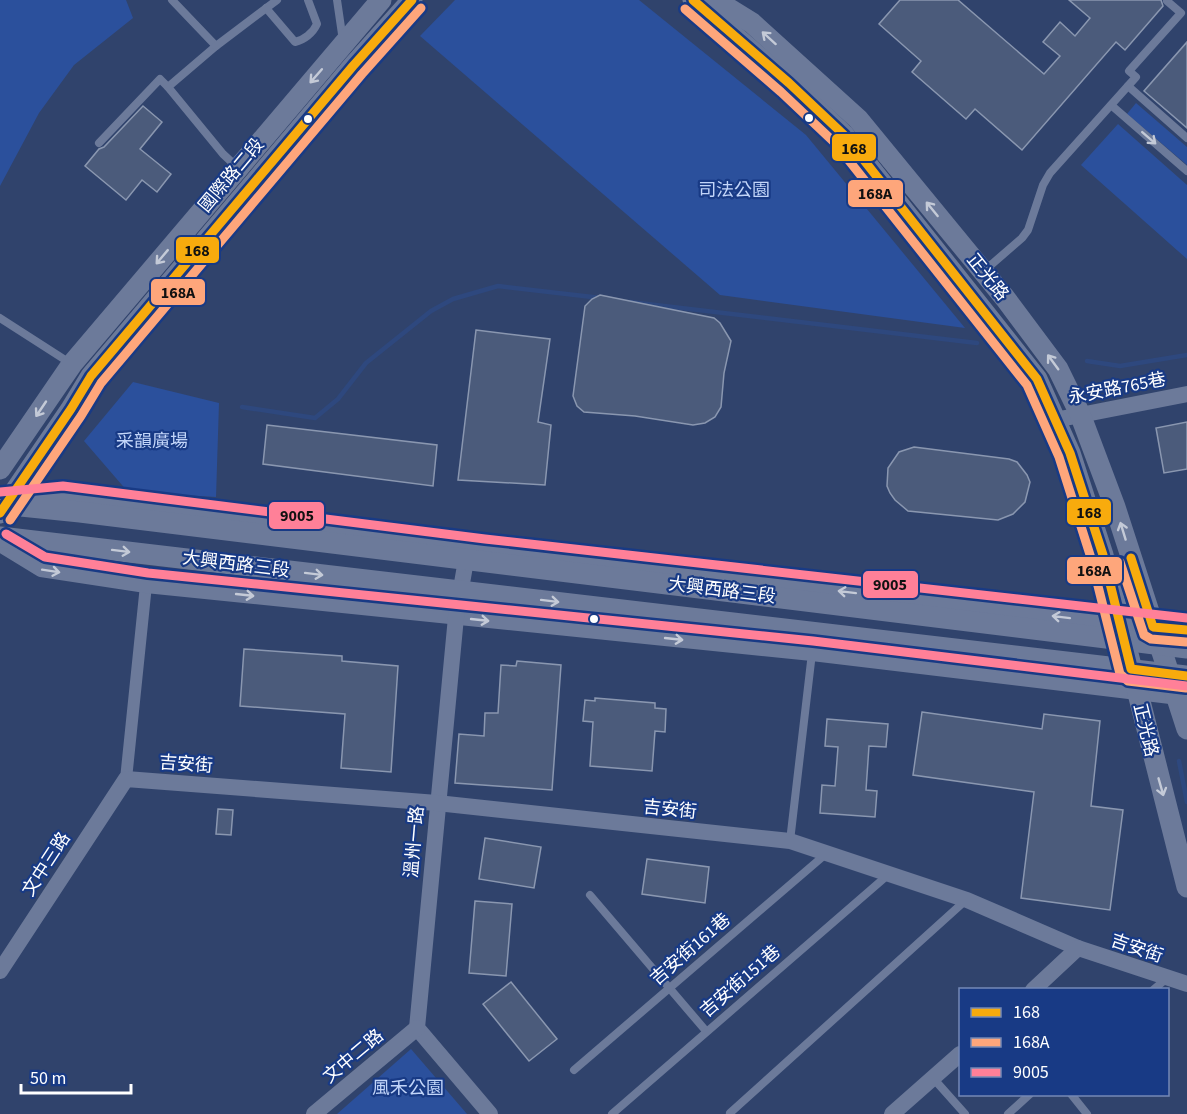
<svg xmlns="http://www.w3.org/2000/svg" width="1187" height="1114" viewBox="0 0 1187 1114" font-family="'Source Sans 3','Noto Sans TC',sans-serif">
	<rect width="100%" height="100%" fill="#30436c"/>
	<g fill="#2b509c">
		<polygon points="0,0 126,0 133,18 74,65 39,113 0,186"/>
		<polygon points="455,0 639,0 806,135 965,328 720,295 420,36"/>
		<polygon points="1136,103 1187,147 1187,165 1127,114"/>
		<polygon points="1118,124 1187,185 1187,259 1081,165"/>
		<polygon points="133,382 219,403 216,497 128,492 84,441"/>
		<polygon points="411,1049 467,1114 337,1114"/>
	</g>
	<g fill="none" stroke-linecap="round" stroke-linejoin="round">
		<g stroke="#2e487e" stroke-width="4.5">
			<polyline points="630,302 977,343"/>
			<polyline points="1087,361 1120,366 1187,355"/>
			<polyline points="242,407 315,418 338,399 366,363 431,311 453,299 498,286 601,298"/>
			<polyline points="1179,761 1187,802"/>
		</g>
	</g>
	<g fill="#4b5b7b" stroke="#8a97b0" stroke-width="1.5">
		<polygon points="900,0 958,0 1044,74 1060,56 1043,42 1060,22 1075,36 1090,18 1069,0 1161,0 1163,6 1125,50 1116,42 1022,150 975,109 966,119 912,72 921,61 879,24"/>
		<polygon points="1187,42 1187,128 1144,91"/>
		<polygon points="143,106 162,122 140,149 171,174 157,192 142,180 126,200 85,166 99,149 104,147"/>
		<polygon points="600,295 714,318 720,323 731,341 724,373 721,407 715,417 705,423 693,425 635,416 584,412 577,406 573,396 585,306 592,299"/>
		<polygon points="476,330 550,339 538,422 551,425 545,485 458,480"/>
		<polygon points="1187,422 1187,469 1164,473 1156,428"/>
		<polygon points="267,425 437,445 433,486 263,464"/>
		<polygon points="914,447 1009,459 1017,462 1027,475 1030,482 1025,502 1013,514 998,520 908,511 895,500 890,493 887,486 888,468 899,452"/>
		<polygon points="244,649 342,656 342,661 398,666 391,772 341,768 345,714 240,706"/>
		<polygon points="517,661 561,665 552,790 455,783 459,734 484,736 485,713 498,713 501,665 516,666"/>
		<polygon points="595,698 655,703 655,708 666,709 665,732 655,731 652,771 590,766 593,722 583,721 585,700 595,701"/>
		<polygon points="922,712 1042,729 1044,714 1100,721 1091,806 1123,810 1110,910 1021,898 1034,792 913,775"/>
		<polygon points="827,719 888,724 886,747 869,746 866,790 877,791 875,817 820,813 822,785 835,786 838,747 825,746"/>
		<polygon points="218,809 233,810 231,835 216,834"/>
		<polygon points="485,838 541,847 534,888 479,879"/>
		<polygon points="647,859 709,867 705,903 642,894"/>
		<polygon points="475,901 512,904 506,976 469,973"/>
		<polygon points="511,982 557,1039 529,1061 483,1004"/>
	</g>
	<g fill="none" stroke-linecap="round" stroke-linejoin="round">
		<g stroke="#6c7a9a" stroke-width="8">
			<polyline points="172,0 216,46 168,87 223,154 237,167"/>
			<polyline points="337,0 343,41"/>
			<path d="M266,8L295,42C304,40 313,33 317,24L308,0"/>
			<polyline points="216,46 277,0"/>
			<polyline points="1128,86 1187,138"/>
			<polyline points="1111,105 1187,171"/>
			<polyline points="99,143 160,79 168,87"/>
			<polyline points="984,271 1022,238 1028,230 1043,185 1050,173 1136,77 1129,71 1181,13 1167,1"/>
			<polyline points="0,318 70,363"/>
			<polyline points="790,841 812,653"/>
			<polyline points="590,895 706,1031"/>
			<polyline points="1153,990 1166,979"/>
			<polyline points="574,1070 827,853"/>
			<polyline points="933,1078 965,1114"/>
			<polyline points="1071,1094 1087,1114"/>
			<polyline points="730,1113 966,900"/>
			<polyline points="612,1114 889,874"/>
			<polyline points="1008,1114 1030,1094"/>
		</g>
		<polyline stroke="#6c7a9a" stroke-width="12" points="126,779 146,585"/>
		<g stroke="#6c7a9a" stroke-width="16">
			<polyline points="1055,420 1187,394"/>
			<polyline points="35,501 62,498 484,551 1187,630"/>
			<polyline points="0,544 41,569 146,585 812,653 1187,698"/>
			<polyline points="468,549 456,617 417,1028 490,1114"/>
			<polyline points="0,971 126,779 437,803 790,841 967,900 1078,948 1187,984"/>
			<polyline points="1033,990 1078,948"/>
			<polyline points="314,1114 417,1028"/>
			<polyline points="892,1114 960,1054"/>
		</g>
		<g stroke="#6c7a9a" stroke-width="21">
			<polyline points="693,0 789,83 844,135 1037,379 1070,453 1103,555 1187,887"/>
			<polyline points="715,0 752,23 858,119 1005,298 1058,369 1080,414 1115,507 1187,729"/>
			<polyline points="0,469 72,364 381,0"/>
			<polyline points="0,504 80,512 1187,648"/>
			<polyline points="0,513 71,409 91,376 353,66 412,0"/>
			<polyline points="0,537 1187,676"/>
		</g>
		<g stroke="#183a85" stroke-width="14">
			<g id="bus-1">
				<polyline points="693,0 789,83 844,135 1037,379 1070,453 1103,555 1131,669 1187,676"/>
				<polyline points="0,513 71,409 91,376 353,66 412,0"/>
				<polyline points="1131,558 1153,627 1187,630"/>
			</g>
		</g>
		<g stroke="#183a85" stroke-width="14">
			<g id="bus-2">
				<polyline points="685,9 781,92 835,143 1027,385 1059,457 1091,558 1120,674 1128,681 1186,688"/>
				<polyline points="10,520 81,416 101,383 362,74 421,8"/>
				<polyline points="1120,562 1144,635 1151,639 1186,642"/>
			</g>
		</g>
		<g stroke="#183a85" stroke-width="14">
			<g id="bus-3">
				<polyline points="0,492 63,486 485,539 1187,618"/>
				<polyline points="6,534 45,557 148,573 813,641 1187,686"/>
			</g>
		</g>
		<use href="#bus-1" stroke="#f8ab0d" stroke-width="9"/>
		<use href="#bus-2" stroke="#fea67b" stroke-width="9"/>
		<use href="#bus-3" stroke="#ff8098" stroke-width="9"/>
	</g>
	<defs><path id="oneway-shaft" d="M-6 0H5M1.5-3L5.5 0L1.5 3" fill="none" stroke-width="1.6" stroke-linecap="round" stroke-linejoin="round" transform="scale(1.5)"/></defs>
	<g stroke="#c4cad7">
		<use href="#oneway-shaft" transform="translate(769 38) rotate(-138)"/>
		<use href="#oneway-shaft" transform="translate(316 76) rotate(131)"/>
		<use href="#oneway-shaft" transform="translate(1149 138) rotate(41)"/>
		<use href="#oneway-shaft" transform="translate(932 209) rotate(-129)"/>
		<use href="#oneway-shaft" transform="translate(162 257) rotate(130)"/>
		<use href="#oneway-shaft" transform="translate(1053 362) rotate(-126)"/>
		<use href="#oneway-shaft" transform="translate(41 409) rotate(124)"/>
		<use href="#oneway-shaft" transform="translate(1123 531) rotate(-107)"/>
		<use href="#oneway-shaft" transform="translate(121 551) rotate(7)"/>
		<use href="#oneway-shaft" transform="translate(51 571) rotate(9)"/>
		<use href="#oneway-shaft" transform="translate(314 574) rotate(7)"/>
		<use href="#oneway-shaft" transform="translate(847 592) rotate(-173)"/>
		<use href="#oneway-shaft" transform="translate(245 595) rotate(6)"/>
		<use href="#oneway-shaft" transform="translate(550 601) rotate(7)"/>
		<use href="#oneway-shaft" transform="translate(1061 617) rotate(-173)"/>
		<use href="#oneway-shaft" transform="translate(480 620) rotate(6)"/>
		<use href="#oneway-shaft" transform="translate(674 639) rotate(6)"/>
		<use href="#oneway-shaft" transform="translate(1161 787) rotate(74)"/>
	</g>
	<g fill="#fff" stroke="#183a85" stroke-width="2">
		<circle cx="809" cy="118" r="5"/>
		<circle cx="308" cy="119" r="5"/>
		<circle cx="594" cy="619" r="5"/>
	</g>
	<g text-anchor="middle" stroke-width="4.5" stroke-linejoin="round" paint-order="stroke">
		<g font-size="18" fill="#fff" stroke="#183a85">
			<text transform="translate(231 175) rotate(-50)" y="6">國際路二段</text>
			<text transform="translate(988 277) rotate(51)" y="6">正光路</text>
			<text transform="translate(1117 388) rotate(-11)" y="6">永安路765巷</text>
			<text transform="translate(236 564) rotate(7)" y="6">大興西路三段</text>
			<text transform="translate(722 590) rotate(7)" y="6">大興西路三段</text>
			<text transform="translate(1146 730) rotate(76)" y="6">正光路</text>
			<text transform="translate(186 764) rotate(4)" y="6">吉安街</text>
			<text transform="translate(670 809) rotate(6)" y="6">吉安街</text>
			<text transform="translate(414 842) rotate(-85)" y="6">溫州一路</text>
			<text transform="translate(46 864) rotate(-57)" y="6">文中三路</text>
			<text transform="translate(1137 948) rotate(19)" y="6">吉安街</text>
			<text transform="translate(690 949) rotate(-41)" y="6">吉安街161巷</text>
			<text transform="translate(740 981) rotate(-41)" y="6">吉安街151巷</text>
			<text transform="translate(353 1056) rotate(-40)" y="6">文中二路</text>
		</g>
		<g font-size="18" fill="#c2d5f9" stroke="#183a85">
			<text x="734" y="196">司法公園</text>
			<text x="152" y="447">采韻廣場</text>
			<text x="408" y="1094">風禾公園</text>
		</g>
	</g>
	<g stroke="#183a85" stroke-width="2">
		<rect x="831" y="133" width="46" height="29" rx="6" fill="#f8ab0d"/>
		<rect x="847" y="179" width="57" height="29" rx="6" fill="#fea67b"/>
		<rect x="175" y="236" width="45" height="28" rx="6" fill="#f8ab0d"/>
		<rect x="150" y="278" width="56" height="28" rx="6" fill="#fea67b"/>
		<rect x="1066" y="498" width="46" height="28" rx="6" fill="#f8ab0d"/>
		<rect x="268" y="501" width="57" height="29" rx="6" fill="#ff8098"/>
		<rect x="1066" y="556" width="57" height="29" rx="6" fill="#fea67b"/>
		<rect x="862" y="570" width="57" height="29" rx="6" fill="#ff8098"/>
	</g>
	<g font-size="16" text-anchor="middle" font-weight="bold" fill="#111">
		<text x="854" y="154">168</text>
		<text x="875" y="199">168A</text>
		<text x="197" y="256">168</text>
		<text x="178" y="298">168A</text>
		<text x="1089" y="518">168</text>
		<text x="297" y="521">9005</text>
		<text x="1094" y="576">168A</text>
		<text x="890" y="590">9005</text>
	</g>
	<rect x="959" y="988" width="210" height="108" fill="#183a85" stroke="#7489b6" stroke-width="1.5"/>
	<rect x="971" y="1008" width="30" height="9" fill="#f8ab0d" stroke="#7489b6" stroke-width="1.5"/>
	<text x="1013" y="1018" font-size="18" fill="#ffffff">168</text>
	<rect x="971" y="1038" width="30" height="9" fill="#fea67b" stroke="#7489b6" stroke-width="1.5"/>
	<text x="1013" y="1048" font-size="18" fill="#ffffff">168A</text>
	<rect x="971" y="1068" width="30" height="9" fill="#ff8098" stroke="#7489b6" stroke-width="1.5"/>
	<text x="1013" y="1078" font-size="18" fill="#ffffff">9005</text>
	<path d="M21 1084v9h110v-9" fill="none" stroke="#ffffff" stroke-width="3"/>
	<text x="30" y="1084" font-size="18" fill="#ffffff" stroke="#183a85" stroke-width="4.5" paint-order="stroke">50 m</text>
</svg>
